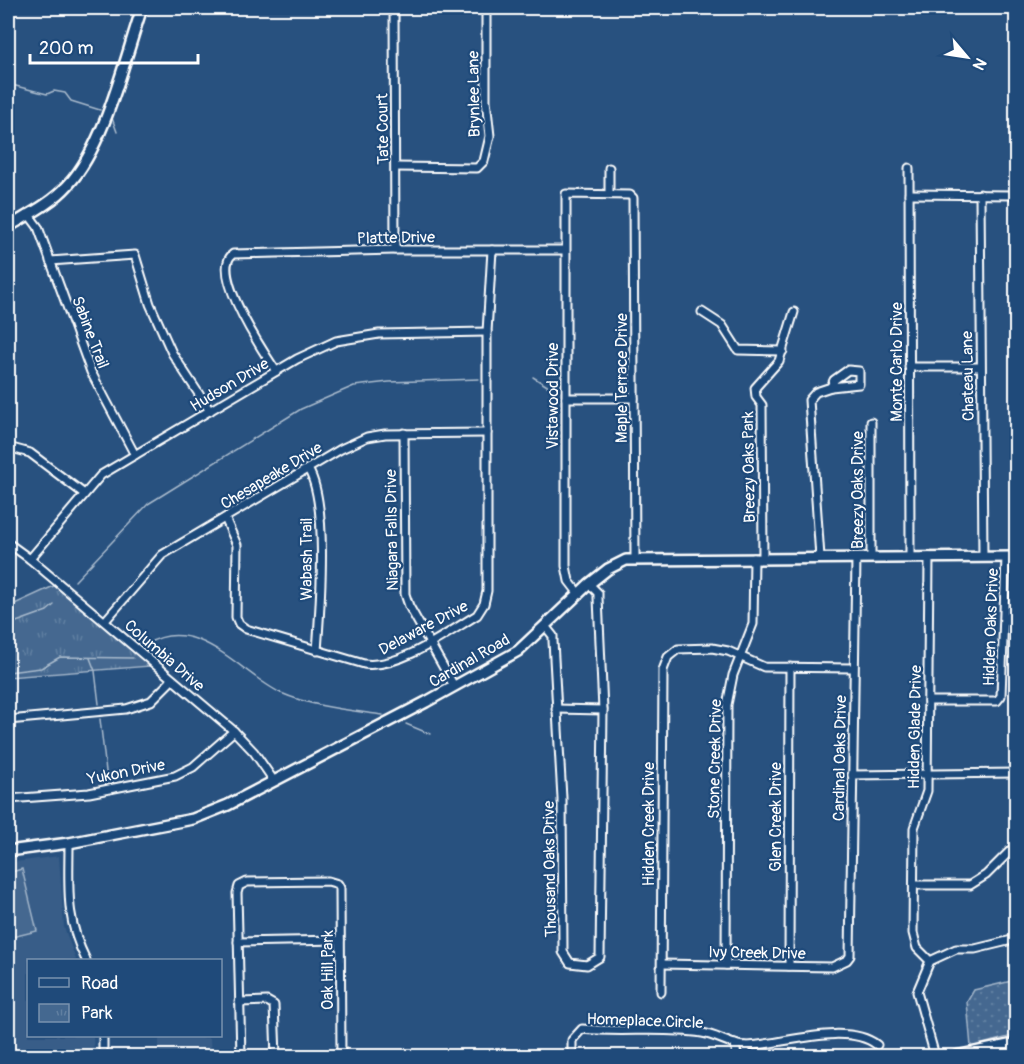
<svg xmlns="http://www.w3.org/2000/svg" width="1024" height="1064" viewBox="0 0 1024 1064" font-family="Pangolin,sans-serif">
	<defs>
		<pattern id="grass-dots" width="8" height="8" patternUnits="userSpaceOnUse" patternTransform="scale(1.5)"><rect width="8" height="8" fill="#446890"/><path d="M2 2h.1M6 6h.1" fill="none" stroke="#607fa1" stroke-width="1.8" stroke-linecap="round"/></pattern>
		<pattern id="park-tufts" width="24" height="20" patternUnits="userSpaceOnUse" patternTransform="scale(1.5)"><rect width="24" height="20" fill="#446890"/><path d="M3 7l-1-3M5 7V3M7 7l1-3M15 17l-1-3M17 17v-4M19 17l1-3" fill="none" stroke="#607fa1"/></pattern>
	</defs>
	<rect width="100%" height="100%" fill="#28517f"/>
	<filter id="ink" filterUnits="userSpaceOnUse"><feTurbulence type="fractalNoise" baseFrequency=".0167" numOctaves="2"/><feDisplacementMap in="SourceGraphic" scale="12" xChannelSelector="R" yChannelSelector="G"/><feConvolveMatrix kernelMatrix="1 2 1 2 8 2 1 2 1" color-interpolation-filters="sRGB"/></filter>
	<g filter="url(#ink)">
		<g fill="#375d88">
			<polygon points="59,856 64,927 76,960 28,960 28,1036 93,1036 94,1056 8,1056 8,863"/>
			<polygon points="159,1038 210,1038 211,1056 159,1056"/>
		</g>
		<polygon fill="url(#grass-dots)" stroke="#a2b4c8" stroke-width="1.5" points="1016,980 1016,1035 971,1047 967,1002 974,990"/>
		<polygon fill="url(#park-tufts)" stroke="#a2b4c8" stroke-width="1.5" points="56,585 151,666 8,677 8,607"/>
		<polygon fill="#446890" stroke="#a2b4c8" stroke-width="1.5" points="22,869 37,931 8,938 8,873"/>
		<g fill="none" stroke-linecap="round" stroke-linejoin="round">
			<g stroke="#aabbcd" stroke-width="1.5">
				<polyline points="8,84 47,94 54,91 65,93 71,101 100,110"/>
				<polyline points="112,118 117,132"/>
				<polyline points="533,377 552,389"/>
				<polyline points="75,581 148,504 301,409 354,386 389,382 479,379"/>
				<polyline points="8,625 47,611 54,605"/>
				<path d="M147,644C197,613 242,675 281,693C313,707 349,710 383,715"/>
				<polyline points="90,658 95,671 99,704"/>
				<polyline points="8,672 41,668 60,657 133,658"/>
				<polyline points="100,719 107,780"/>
				<polyline points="406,724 430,734"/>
			</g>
			<g stroke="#fff" stroke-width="11">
				<g id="street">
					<polyline points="394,8 395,250"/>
					<polyline points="656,9 656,8"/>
					<polyline points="396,167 477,168 484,161 490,136 486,100 486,8"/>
					<polyline points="909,168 910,557"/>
					<polyline points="609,194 609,168"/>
					<polyline points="909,194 1013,195"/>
					<polyline points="980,194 983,557"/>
					<polyline points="29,215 38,227 91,372 135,455"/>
					<polyline points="50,261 135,255 150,304 172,353 210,411"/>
					<polyline points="702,312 722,325 738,350 783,351"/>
					<polyline points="909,367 980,367"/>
					<polygon points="848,370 859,371 859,384 831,387 834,380"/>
					<path d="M276,371C264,353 209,271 233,254L395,250H565"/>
					<polyline points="566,398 634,398"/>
					<polyline points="404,433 405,594 409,606 454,686"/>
					<polyline points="8,447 30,453 83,493"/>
					<path d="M308,469C329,502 320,609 317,651"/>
					<path d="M225,518L237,545L236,617L239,624L246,629L364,664C399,669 447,633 477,615L484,604L487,591V332L492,250"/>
					<polyline points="8,543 30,559 234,731 254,752 274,781"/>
					<polyline points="763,557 762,405 756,397 755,388 779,361 794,312"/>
					<polyline points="820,557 809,400 816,392 831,387"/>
					<polyline points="871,557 871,422"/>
					<polyline points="929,557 927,791 914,828 913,933 917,948 930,961"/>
					<polyline points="30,559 101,475 297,359 336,341 379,334 487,332"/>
					<polyline points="579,594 569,581 566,566 566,194 630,195 633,198 635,558"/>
					<polyline points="105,621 162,555 341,449 367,437 385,434 487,433"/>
					<polyline points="545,626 553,636 553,641 562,798 563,952 570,963 587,965 600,957 603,710 598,598 598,593 589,584"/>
					<polyline points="928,701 997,701 1001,696 1006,557"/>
					<polyline points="556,709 603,710"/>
					<polyline points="8,720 126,709 151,701 172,680"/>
					<polyline points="852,775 1016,773"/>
					<polyline points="8,799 89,793 175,776 193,767 234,731"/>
					<path d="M69,843C69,889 65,918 86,960"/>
					<polyline points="914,885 970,885 986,875 1016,845"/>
					<polyline points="238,942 340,940"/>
					<polyline points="662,964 832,967 847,960 850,956 856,558"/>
					<polyline points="726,965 727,705 733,675 753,624 754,558"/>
					<polyline points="789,966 790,667"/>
					<polyline points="661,992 663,670 668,657 678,649 712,648 728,651 764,667 853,668"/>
					<polyline points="239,1002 267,1001 274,1005 276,1056"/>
					<polyline points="103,1036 103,1056"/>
					<polyline points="735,1044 737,1056"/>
					<polyline points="745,1046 747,1056"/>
					<polyline points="241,1056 237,893 239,886 247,882 328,881 338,884 340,888 341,1056"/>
					<path d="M572,1056V1040L582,1029C621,1033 662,1027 702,1033C717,1035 731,1046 746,1046C781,1045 846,1021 877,1045"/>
					<polyline points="935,1056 917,992 930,961 956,949 975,949 1016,939"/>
				</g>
			</g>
			<g stroke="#fff" stroke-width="14">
				<g id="secondary">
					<path d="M8,227C28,215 52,203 68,185C105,145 124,61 142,8"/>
					<polyline points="8,851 69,843 193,819 228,805 426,702 518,651 589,584 608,569 626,560 1016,557"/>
				</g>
			</g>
			<g stroke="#fff" stroke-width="15">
				<polyline id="primary" points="958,1056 1016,1044"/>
			</g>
			<use href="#street" stroke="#1f4a7a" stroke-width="7"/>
			<use href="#secondary" stroke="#1f4a7a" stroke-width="9"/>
			<use href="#primary" stroke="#1f4a7a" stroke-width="10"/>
		</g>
	</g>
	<g text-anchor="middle" stroke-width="4.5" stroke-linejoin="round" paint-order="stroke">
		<g font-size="16" fill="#fff" stroke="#1f4a7a">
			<text transform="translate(473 94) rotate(-91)" y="6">Brynlee Lane</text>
			<text transform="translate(382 129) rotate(-91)" y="6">Tate Court</text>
			<text transform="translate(396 237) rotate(-1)" y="6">Platte Drive</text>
			<text transform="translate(91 332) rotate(69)" y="6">Sabine Trail</text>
			<text transform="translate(896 362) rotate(-90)" y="6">Monte Carlo Drive</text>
			<text transform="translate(967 376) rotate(-91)" y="6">Chateau Lane</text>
			<text transform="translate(621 378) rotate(-90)" y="6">Maple Terrace Drive</text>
			<text transform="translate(229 384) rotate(-31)" y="6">Hudson Drive</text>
			<text transform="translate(552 396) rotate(-90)" y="6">Vistawood Drive</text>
			<text transform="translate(748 467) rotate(-91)" y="6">Breezy Oaks Park</text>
			<text transform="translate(271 475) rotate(-31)" y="6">Chesapeake Drive</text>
			<text transform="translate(857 490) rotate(-90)" y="6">Breezy Oaks Drive</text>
			<text transform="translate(391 530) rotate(-91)" y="6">Niagara Falls Drive</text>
			<text transform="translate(306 559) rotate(-90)" y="6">Wabash Trail</text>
			<text transform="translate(423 627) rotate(-28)" y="6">Delaware Drive</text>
			<text transform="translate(990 627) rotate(-88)" y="6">Hidden Oaks Drive</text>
			<text transform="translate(165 655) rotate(41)" y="6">Columbia Drive</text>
			<text transform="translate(469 660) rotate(-30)" y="6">Cardinal Road</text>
			<text transform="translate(914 727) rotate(-89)" y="6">Hidden Glade Drive</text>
			<text transform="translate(839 758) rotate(-89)" y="6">Cardinal Oaks Drive</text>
			<text transform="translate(714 759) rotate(-89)" y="6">Stone Creek Drive</text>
			<text transform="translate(126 771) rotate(-11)" y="6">Yukon Drive</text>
			<text transform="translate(775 817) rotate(-90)" y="6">Glen Creek Drive</text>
			<text transform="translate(648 824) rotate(-90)" y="6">Hidden Creek Drive</text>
			<text transform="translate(549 869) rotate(-91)" y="6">Thousand Oaks Drive</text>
			<text transform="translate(757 952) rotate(1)" y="6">Ivy Creek Drive</text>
			<text transform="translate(327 970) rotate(-90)" y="6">Oak Hill Park</text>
			<text transform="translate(645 1020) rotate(2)" y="6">Homeplace Circle</text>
		</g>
	</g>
	<rect width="1024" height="1064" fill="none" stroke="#1f4a7a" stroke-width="30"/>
	<rect x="15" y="15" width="994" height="1034" fill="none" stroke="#fff" stroke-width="2" filter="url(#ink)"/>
	<rect x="27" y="959" width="195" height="78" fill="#1f4a7a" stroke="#7992af" stroke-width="1.5"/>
	<rect x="39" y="978" width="30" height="9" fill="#1f4a7a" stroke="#7992af" stroke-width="1.5"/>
	<text x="81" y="989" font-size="18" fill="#ffffff">Road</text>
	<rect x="39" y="1004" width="30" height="18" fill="url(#park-tufts)" stroke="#7992af" stroke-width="1.5"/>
	<text x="81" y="1019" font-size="18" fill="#ffffff">Park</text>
	<g transform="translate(967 57) rotate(119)" stroke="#1f4a7a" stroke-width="4.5" paint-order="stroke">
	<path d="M0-4.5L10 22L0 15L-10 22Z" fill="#ffffff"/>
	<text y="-9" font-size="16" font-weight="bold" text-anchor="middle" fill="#ffffff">N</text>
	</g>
	<path d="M30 54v9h168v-9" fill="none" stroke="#ffffff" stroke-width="3"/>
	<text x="39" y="54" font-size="18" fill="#ffffff" stroke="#1f4a7a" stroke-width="4.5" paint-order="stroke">200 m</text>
</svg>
